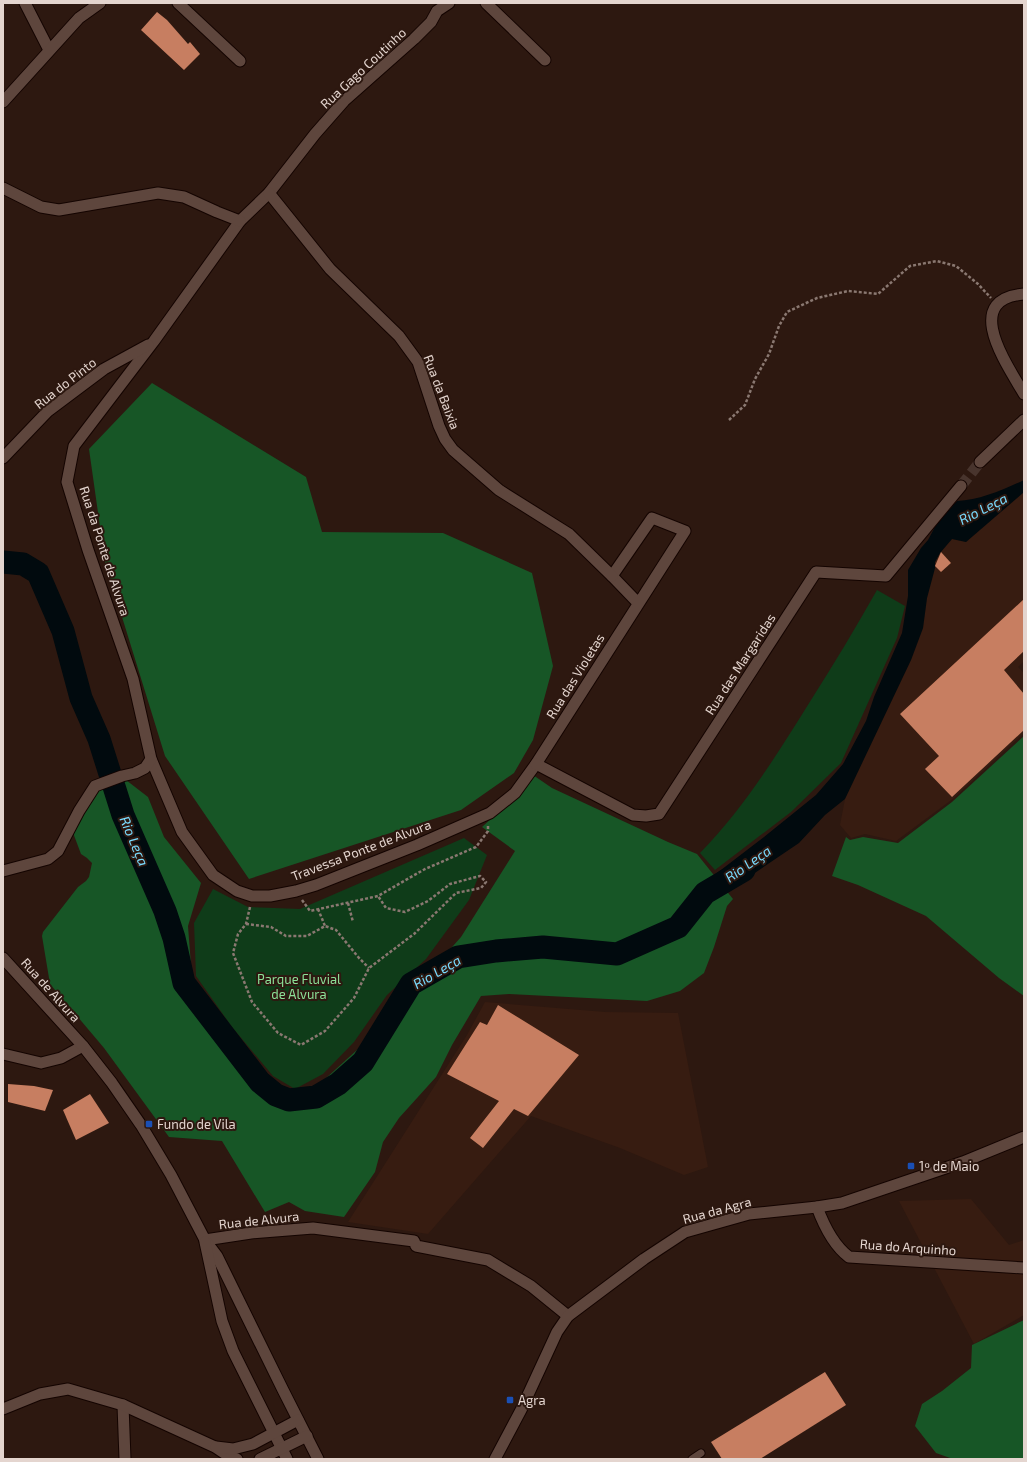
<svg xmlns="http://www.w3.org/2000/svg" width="1027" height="1462" viewBox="0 0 1027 1462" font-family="'Exo 2',sans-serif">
	<rect width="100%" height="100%" fill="#2d1810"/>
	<g fill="#371c11">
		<polygon points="1024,492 1024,661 1018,667 1024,673 1024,733 954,798 896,841 865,834 851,838 840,825 845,799 911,660 923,628 927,598 935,568 935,562 940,553 952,539 966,542"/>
		<polygon points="485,1002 605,1012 678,1013 708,1167 684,1175 620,1148 531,1116 428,1234 348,1222 467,1035"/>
		<polygon points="971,1199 1009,1245 1024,1240 1024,1315 974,1344 899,1201"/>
	</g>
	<g fill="#0f3c19">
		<path d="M877,590L905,606L897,638L841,763L791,812L715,870L700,853C744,808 778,753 811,700C834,664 856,627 877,590Z"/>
		<polygon points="464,838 487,855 469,900 426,959 387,995 354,1042 323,1074 295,1089 273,1076 232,1027 196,976 194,923 213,889 248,907 300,909"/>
	</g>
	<g fill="#175626">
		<polygon points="152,383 306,477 322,532 443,533 532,573 553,666 533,740 514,773 461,810 249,879 165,756 105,562 89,449"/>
		<polygon points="1024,736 1024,996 999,978 926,916 858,885 832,876 846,837 850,840 863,837 898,843 952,802"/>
		<polygon points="533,775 552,788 668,842 697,854 733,899 727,906 714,947 704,973 680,991 647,1001 509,994 481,996 452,1045 436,1077 399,1118 383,1142 375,1172 344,1217 305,1211 289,1202 265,1212 222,1141 169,1137 104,1048 50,984 42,936 43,932 78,887 86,881 89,877 92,863 87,858 81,854 72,830 97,789 126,780 148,797 164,837 201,883 188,926 192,978 264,1075 287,1092 313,1090 358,1049 413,977 445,955 461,937 515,851 482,827 516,796"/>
		<polygon points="1024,1320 1024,1459 953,1459 936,1453 915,1426 922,1404 942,1391 971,1368 972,1345"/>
	</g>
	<path fill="#010a0e" d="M1024,480V492L966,542L952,539L940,553L935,562V568L927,598L923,628L911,660L845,799L825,815L799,843L743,881L716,897L717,873L764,837L816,795L843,764L866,721L874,697L902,633L908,596V570L921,548L928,540L936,525L957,501C980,500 1003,490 1024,480Z"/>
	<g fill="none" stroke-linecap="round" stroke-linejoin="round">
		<polyline stroke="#010a0e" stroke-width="23" points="3,562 23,564 38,573 63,631 81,698 99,739 123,815 165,911 174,938 184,983 260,1082 276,1095 289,1100 316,1097 338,1084 363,1062 411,984 458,957 496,951 543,947 617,954 678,927 705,893 744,870"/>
	</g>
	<g fill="#c77e61">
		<polygon points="157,12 167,20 188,44 190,42 200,54 184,70 141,30"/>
		<polygon points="941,552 951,563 941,572 935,566"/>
		<polygon points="1024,599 1024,651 1004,670 1024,694 1024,730 952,797 925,769 939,756 900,714"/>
		<polygon points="498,1005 579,1055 528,1116 514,1109 483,1148 470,1138 499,1101 447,1074 480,1022 487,1025"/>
		<polygon points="8,1084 34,1086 53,1090 45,1111 8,1102"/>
		<polygon points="90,1094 109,1123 76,1140 63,1110"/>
		<polygon points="825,1372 846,1405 760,1459 722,1459 711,1442"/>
	</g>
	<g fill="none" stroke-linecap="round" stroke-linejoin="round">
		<polyline stroke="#48342d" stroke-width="11" stroke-dasharray="11 5.5" stroke-linecap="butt" points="961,486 980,462"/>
		<g stroke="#140401" stroke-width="9">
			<polyline id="service" points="692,1459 701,1453"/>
		</g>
		<g stroke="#140401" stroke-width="13">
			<g id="minor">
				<polyline points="25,3 49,50"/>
				<polyline points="178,3 240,61"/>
				<polyline points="449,3 437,11 431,22 414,39 344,101 315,134 269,193 240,221 154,341 74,446 67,482 88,550 133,679 151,759 182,832 213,875 237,891 252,896 270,896 296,891 316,885 417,845 490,813 515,793 536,764 685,531 652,518 612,576 638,603"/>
				<polyline points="486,3 545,60"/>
				<polyline points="3,102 79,18 100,3"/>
				<polyline points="3,188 41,207 59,210 158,193 184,197 217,212 240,221"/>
				<polyline points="269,193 330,269 399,336 418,362 439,426 445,439 453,450 499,490 569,534 612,576"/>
				<path d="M1024,294C960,299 1008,366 1024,394"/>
				<polyline points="3,458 48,411 104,369 148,345"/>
				<polyline points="980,462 1024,420"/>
				<polyline points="536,764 633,815 646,816 659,814 816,572 886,576 961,486"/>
				<polyline points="3,871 48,859 58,851 79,811 95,786 122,776 135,773 145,768 151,759"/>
				<polyline points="3,1054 41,1063 61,1058 83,1046"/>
				<path d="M817,1207C824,1226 833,1245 849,1257L1024,1268"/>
				<polyline points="205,1240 251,1233 313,1228 414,1241 416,1246 488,1260 531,1286 568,1316"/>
				<polyline points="123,1405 125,1459"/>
			</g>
		</g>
		<g stroke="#140401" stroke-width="13">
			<g id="tertiary">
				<polyline points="3,958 83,1046 112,1083 141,1125 171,1175 205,1240 217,1256 283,1390 318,1459"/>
				<polyline points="205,1242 222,1321 233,1351 287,1459"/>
				<polyline points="3,1409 40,1394 68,1389 123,1405 215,1447 227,1455 237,1459"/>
				<polyline points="216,1447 233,1449 253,1444 298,1420"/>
				<polyline points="260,1459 307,1436"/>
			</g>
		</g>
		<g stroke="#140401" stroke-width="13">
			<polyline id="secondary" points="495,1459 521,1410 557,1332 568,1316 644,1259 685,1232 749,1214 817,1207 842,1203 963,1162 1024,1137"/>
		</g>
		<g stroke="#8a7871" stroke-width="2.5" stroke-dasharray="3 2" stroke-linecap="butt">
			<polyline points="729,420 745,405 755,379 769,354 779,326 787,312 817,298 848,291 878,294 910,266 937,261 956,266 978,284 991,298"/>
			<polyline points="302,900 310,911 378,896 425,869 476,847 488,831 488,825"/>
			<polyline points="348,903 353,922"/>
			<polyline points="250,907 246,924 238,934 233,953 252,1002 278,1033 301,1045 325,1031 354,998 369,968 414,934 456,893 481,888 486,882 480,876 450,884 428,901 405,912 386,908 378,896"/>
			<polyline points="318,909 325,926"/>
			<polyline points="246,924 271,927 286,936 307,936 325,926 336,930 359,958 369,968"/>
		</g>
		<use href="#service" stroke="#5e463d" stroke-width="7"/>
		<use href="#minor" stroke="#5e463d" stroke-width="11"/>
		<use href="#tertiary" stroke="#5e463d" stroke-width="11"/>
		<use href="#secondary" stroke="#5e463d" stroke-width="11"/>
	</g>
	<g fill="#1a4fb4" stroke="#2d1810" stroke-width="1.5">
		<rect x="145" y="1120" width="8" height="8" rx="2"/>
		<rect x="907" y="1162" width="8" height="8" rx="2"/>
		<rect x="506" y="1396" width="8" height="8" rx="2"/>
	</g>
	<g text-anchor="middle" stroke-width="4" stroke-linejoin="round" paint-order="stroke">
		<g font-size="13" fill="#e4d5cf" stroke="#2d1810">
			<text transform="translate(363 68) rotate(-43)" y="5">Rua Gago Coutinho</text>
			<text transform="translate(65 383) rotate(-38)" y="5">Rua do Pinto</text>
			<text transform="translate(442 392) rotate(69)" y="5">Rua da Baixia</text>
			<text transform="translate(105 551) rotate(72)" y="5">Rua da Ponte de Alvura</text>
			<text transform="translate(740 664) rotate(-57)" y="5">Rua das Margaridas</text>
			<text transform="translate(575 676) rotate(-58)" y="5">Rua das Violetas</text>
			<text transform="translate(361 850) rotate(-21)" y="5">Travessa Ponte de Alvura</text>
			<text transform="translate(51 990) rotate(48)" y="5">Rua de Alvura</text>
			<text transform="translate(717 1210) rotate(-15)" y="5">Rua da Agra</text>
			<text transform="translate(259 1220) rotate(-6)" y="5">Rua de Alvura</text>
			<text transform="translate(908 1247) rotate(4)" y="5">Rua do Arquinho</text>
		</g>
		<g font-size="13" fill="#8ce198" stroke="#2d1810">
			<text x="299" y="984">Parque Fluvial<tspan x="299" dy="15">de Alvura</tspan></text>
		</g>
		<g font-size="13" fill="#e4d5cf" stroke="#2d1810" text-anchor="start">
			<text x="157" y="1129">Fundo de Vila</text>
			<text x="919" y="1171">1º de Maio</text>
			<text x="518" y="1405">Agra</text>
		</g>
		<g font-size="14" font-style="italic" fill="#79dbfe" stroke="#2d1810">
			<text transform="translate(983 509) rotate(-27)" y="5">Rio Leça</text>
			<text transform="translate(134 841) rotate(67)" y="5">Rio Leça</text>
			<text transform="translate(748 864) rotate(-35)" y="5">Rio Leça</text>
			<text transform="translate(437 972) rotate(-30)" y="5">Rio Leça</text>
		</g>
	</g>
	<rect width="1027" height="1462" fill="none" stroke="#e4d5cf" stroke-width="8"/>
</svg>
